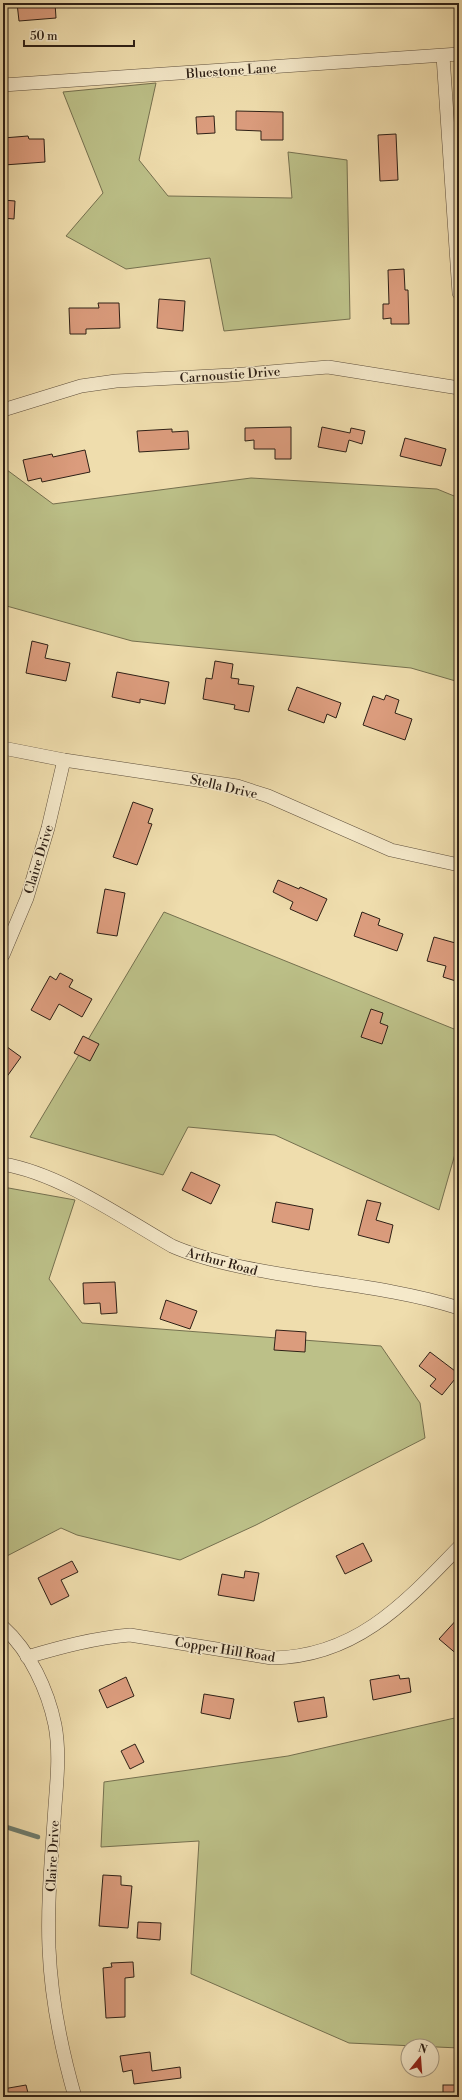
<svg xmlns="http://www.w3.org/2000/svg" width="462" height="2100" viewBox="0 0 462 2100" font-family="'Libre Bodoni',serif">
	<rect width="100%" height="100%" fill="#efddad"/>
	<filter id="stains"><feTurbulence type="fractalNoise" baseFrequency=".005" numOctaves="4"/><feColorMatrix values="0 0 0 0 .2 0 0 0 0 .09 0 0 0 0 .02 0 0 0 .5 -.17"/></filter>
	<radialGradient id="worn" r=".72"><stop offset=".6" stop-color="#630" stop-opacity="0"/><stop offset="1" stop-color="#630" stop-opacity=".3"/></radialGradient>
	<g fill="#bcc088" stroke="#75704f">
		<polygon points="156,83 139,160 168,196 292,198 288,152 347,160 350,319 224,331 210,258 126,269 66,236 103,193 63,92"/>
		<polygon points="3,467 53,504 251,478 437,489 459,498 459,682 411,668 132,641 3,605"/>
		<polygon points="164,912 459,1031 459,1140 439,1210 275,1135 188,1127 163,1175 30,1137"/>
		<polygon points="3,1187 75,1200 49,1279 82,1323 381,1346 420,1403 425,1438 256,1525 180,1560 77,1535 61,1528 3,1558"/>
		<polygon points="459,1717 459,2048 349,2043 191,1974 199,1841 101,1847 104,1782 288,1756"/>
	</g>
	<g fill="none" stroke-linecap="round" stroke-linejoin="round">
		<polyline stroke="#6f7e6f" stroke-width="4.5" points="3,1826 38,1837"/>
	</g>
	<g fill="#db9c7d" stroke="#2e2016">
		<polygon points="17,3 55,3 56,18 19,21"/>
		<polygon points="236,111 283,112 283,140 261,140 261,131 236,130"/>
		<polygon points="214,116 215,133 197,134 196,117"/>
		<polygon points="396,134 398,180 380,181 378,135"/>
		<polygon points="28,136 29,139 44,139 45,162 4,165 3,138"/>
		<polygon points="3,200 15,201 14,219 3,218"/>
		<polygon points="404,269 405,290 408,290 409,324 391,324 391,318 383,319 383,304 389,304 388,270"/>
		<polygon points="159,299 185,301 183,331 157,328"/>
		<polygon points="98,303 119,303 120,328 86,329 86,334 70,334 69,308 99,308"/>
		<polygon points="291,427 291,459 275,459 275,449 254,449 254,440 245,441 245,428"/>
		<polygon points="322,427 350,433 351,428 365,431 362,444 349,440 346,452 318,447"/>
		<polygon points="172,429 172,432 188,431 189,449 139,452 137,431"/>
		<polygon points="405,438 446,449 441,466 400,456"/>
		<polygon points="85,450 90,472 42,482 41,478 28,481 23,460 52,454 53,457"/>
		<polygon points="32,641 48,645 45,658 70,663 66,681 26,673"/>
		<polygon points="215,661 233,664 231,678 239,679 238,684 254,686 249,712 234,709 235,705 203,699 206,678 212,679"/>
		<polygon points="117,672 169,682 165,704 140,699 140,703 112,697"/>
		<polygon points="297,687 341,703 336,718 327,714 324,723 288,710"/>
		<polygon points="386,695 399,700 395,713 412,719 405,740 363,725 373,696 384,700"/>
		<polygon points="133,802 153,809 148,823 152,824 137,865 113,857"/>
		<polygon points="278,880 299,889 300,887 327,899 317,921 290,909 293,902 273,892"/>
		<polygon points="105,889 125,893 117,936 97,933"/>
		<polygon points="362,912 380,919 378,925 403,934 397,951 354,936"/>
		<polygon points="434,937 459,944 459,982 443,977 446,966 427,961"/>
		<polygon points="60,973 73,980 69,987 92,999 82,1017 59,1004 50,1020 31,1010 50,976 56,980"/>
		<polygon points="371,1009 383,1013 380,1023 388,1026 382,1044 361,1037"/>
		<polygon points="83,1036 99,1044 90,1061 74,1053"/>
		<polygon points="3,1044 21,1057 3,1082"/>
		<polygon points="191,1172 220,1185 211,1204 182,1190"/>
		<polygon points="367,1200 381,1203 376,1220 393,1225 389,1243 358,1235"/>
		<polygon points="276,1202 313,1209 309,1230 272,1222"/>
		<polygon points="115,1282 117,1313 101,1314 100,1303 84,1304 83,1283"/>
		<polygon points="166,1300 197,1311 190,1329 160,1319"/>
		<polygon points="276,1330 306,1332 305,1352 274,1350"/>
		<polygon points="430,1352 459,1374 442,1395 430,1386 436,1379 419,1366"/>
		<polygon points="363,1543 372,1561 345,1574 336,1556"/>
		<polygon points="72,1561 78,1572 61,1580 69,1596 51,1605 38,1578"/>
		<polygon points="245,1571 259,1573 254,1601 218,1595 222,1574 244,1578"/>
		<polygon points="459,1617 459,1656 439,1639"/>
		<polygon points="399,1675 400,1679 409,1678 411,1692 373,1700 370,1680"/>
		<polygon points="126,1677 134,1696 107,1708 99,1690"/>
		<polygon points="204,1694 234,1699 230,1719 201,1713"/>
		<polygon points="324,1697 327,1717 298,1722 294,1702"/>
		<polygon points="135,1744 144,1762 130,1769 121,1751"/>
		<polygon points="103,1875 121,1876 121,1885 132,1886 128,1928 99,1926"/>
		<polygon points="138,1922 161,1923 160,1940 137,1938"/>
		<polygon points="133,1962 134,1977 125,1978 125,2017 106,2018 103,1968 112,1967 111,1963"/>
		<polygon points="150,2052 152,2071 180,2067 181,2078 134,2084 132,2070 123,2072 120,2056"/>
		<polygon points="26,2085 29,2097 3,2097 3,2089"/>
		<rect x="443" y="2085" width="16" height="12"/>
	</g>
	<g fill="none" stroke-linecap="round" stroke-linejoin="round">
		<g stroke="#5e4f3c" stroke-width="14">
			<g id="street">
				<polyline points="443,56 459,293"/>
				<polyline points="3,85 459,54"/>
				<polyline points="3,410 81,386 116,381 232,375 328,367 459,388"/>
				<polyline points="3,748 64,760 237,786 268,796 391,850 459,865"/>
				<polyline points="3,955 27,898 48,828 64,760"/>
				<path d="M3,1164C61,1174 121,1217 172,1246C192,1255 212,1260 233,1265C307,1282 387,1285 459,1308"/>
				<path d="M3,1627C30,1651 48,1691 55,1725C60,1752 57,1780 55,1806C52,1854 47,1901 49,1948C51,1999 61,2048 75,2097"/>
				<path d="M27,1657C61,1647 94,1638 130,1635L272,1658C356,1657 405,1603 459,1547"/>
			</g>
		</g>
		<use href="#street" stroke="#f5e9ca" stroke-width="13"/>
	</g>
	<g text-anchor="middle" stroke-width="3" stroke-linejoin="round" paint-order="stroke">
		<g font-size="13" fill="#2e2016" stroke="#f5e9ca">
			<text transform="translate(231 70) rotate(-4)" y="5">Bluestone Lane</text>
			<text transform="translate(230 374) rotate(-4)" y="5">Carnoustie Drive</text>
			<text transform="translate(224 786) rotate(13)" y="5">Stella Drive</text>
			<text transform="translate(38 859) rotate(-73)" y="5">Claire Drive</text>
			<text transform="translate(222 1261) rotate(15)" y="5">Arthur Road</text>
			<text transform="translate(225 1649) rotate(9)" y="5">Copper Hill Road</text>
			<text transform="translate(52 1856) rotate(-87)" y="5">Claire Drive</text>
		</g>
	</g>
	<rect width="462" height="2100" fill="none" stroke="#efddad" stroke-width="16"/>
	<rect x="4" y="4" width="454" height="2092" fill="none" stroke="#2e2016" stroke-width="2"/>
	<rect x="8" y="8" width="446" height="2084" fill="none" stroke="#2e2016"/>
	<g transform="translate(420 2058) rotate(17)"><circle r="19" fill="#f5e9ca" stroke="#a59982"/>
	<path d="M0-3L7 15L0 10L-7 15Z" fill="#8f2418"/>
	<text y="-6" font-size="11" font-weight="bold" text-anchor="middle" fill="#2e2016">N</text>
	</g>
	<path d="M24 40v6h110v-6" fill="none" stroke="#2e2016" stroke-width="2"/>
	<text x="30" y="40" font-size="12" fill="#2e2016" stroke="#f5e9ca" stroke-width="3" paint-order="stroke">50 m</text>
	<rect width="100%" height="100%" filter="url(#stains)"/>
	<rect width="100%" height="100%" fill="url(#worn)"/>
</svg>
